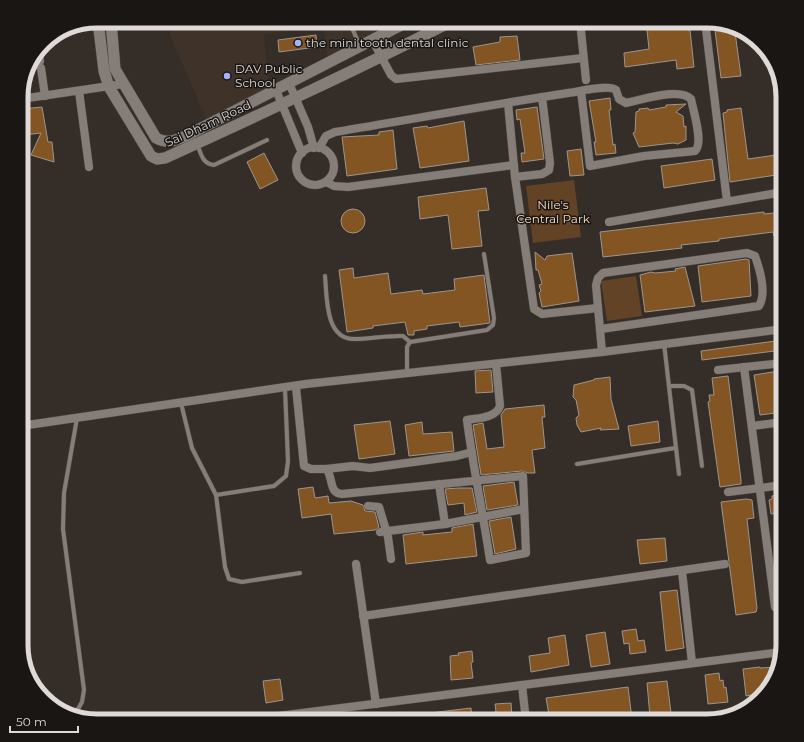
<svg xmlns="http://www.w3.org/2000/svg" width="804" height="742" viewBox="0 0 804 742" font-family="Montserrat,sans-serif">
	<rect width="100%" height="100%" fill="#342d28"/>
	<polygon fill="#3f3329" points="169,21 403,21 328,61 324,26 264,34 269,91 207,121 170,35"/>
	<g fill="#624326">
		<polygon points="574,180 581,237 533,243 526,186"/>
		<polygon points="636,276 642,316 607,321 601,281"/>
	</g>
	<g fill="#835523" stroke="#9d958e">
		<polygon points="646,21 687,21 688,30 690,30 694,67 677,69 676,60 625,67 624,53 649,49"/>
		<polygon points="714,22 735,32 741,76 721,78"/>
		<polygon points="316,35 317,47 279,52 278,40"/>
		<polygon points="517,36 520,60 476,65 473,47 500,42 500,37"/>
		<polygon points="610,98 611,110 609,110 613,145 615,144 616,153 596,155 594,142 596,142 589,101"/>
		<polygon points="686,104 676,112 683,116 684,127 686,126 686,140 678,144 673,143 639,147 633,133 635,132 636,112 639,111 639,109 648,108 649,110 666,107 666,105"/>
		<polygon points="42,107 48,142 52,142 54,162 31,155 41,133 24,135 22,109"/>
		<polygon points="537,107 544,159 522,162 521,153 525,153 520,119 517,120 516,110"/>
		<polygon points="741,108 748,159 783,154 783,174 730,182 723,113 727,112 727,110"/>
		<polygon points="464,121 469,161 420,168 413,128 427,126 428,128"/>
		<polygon points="393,130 397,169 347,176 342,137 379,135 379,132"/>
		<polygon points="581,149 584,175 570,176 567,151"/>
		<polygon points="264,153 278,180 260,189 247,162"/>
		<polygon points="712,159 715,180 664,188 661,166"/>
		<polygon points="486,188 489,210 478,211 482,246 452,249 448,215 420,219 418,197"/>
		<circle cx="353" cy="221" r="12"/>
		<polygon points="764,212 764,214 783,212 783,234 774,236 773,232 719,239 719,241 681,245 682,248 603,257 600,232"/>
		<polygon points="535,252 545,260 547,256 572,253 579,301 542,307 539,293 541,291 539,285 542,284 538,270 536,270"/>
		<polygon points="746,259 749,260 751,296 702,302 698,266"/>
		<polygon points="685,267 695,306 645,312 640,275 651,272 655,273 676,271 675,269"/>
		<polygon points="353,268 354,278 388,273 391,294 422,290 423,294 455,290 454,279 484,275 490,323 460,327 459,322 427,326 427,329 414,331 414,335 408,335 405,322 373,326 373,328 347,332 339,270"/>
		<polygon points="783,340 783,350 702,360 701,351"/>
		<polygon points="491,370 493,392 476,393 475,371"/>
		<polygon points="779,371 783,412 760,415 754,375"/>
		<polygon points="728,376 741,480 741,484 720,487 708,402 710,401 709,395 714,395 712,378"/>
		<polygon points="610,377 611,399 619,429 600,430 601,428 581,432 577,425 576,418 579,415 576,400 573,397 574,385 594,380 594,379"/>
		<polygon points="544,405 545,417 542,417 545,448 532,450 535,473 528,473 522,471 481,475 473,425 483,423 487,449 504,447 501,415 505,409"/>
		<polygon points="390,421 395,454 359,459 354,425"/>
		<polygon points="658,421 660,442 631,446 628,426"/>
		<polygon points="422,422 423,434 452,432 454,451 409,456 405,425"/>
		<polygon points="514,482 518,505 487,510 483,486"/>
		<polygon points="313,487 315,498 328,496 329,503 351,501 363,505 365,511 375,512 379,527 375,530 334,534 331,514 302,518 298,489"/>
		<polygon points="459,488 472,488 477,512 465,515 464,503 448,505 445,489"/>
		<polygon points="783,494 783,513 771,514 769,500 772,499 772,496"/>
		<polygon points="746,499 752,500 754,518 747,519 757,608 756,612 736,615 721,502"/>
		<polygon points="511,517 516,549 495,554 489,521"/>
		<polygon points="473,524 477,556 406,564 403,535 423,532 423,535 452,532 452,528"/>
		<polygon points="665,538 667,561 640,564 637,540"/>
		<polygon points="677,590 684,648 666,651 660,592"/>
		<polygon points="636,629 638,641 644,640 646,652 630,654 629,643 624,644 622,631"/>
		<polygon points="605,632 610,664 591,667 586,635"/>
		<polygon points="565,635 569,665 531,672 529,656 550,653 548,638"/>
		<polygon points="472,651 473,662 471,663 473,678 451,680 450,656 459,655 458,653"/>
		<polygon points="760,667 760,668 779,667 777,675 762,697 752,698 752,695 746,696 743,669"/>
		<polygon points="719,673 720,681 723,680 724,688 726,687 728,702 708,704 705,675"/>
		<polygon points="280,679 283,700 266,703 263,681"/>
		<polygon points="667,681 672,721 655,721 654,716 650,717 647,683"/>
		<polygon points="628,687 632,719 615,721 614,717 582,721 550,721 546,698"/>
		<polygon points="511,703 512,717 509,718 509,721 493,721 492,713 496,712 495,704"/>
		<polygon points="471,708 472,721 431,721 430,713"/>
	</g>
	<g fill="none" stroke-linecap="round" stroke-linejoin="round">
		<g stroke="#4e4844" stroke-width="5">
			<g id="lane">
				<polyline points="349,21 360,46"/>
				<polyline points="744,35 747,41 756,41"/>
				<path d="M197,144C201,153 202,164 214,165L267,140"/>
				<path d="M325,276C327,297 325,339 354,339C370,339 387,335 403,336L410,342"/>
				<polyline points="664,343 679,474"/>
				<polyline points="407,373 407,347 410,342 487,330 493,325 494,318 484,254"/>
				<polyline points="669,386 684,386 692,390 702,466"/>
				<polyline points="285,389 288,461 286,476 274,486 216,495 225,567 229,579 242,582 300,573"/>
				<polyline points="181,403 192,448 216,495"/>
				<polyline points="577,464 675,448"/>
				<polyline points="74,716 82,702 84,690 63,529 64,493 77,418"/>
			</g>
		</g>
		<g stroke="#4e4844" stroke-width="9">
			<g id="street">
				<polyline points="580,21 586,80"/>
				<polyline points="705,21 727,201"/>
				<polyline points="373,41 391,75 396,79 583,58"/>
				<polyline points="38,51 40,61"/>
				<polyline points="41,68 45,96"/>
				<polyline points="289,83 308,127 314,148"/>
				<polyline points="276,90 302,153"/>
				<polyline points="79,91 89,167"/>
				<polyline points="21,99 123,84"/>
				<polyline points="508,103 515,177 534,309 542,314 598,308"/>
				<circle cx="315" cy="166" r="19"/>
				<path d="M319,148L326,136L335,132C413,119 490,105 568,93C578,92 608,84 616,90L619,99L626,103C642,100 679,87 691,99C693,110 704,143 695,151L644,156L590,166L581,91"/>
				<polyline points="515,177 542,174 549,170 550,163 542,97"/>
				<polyline points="326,182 334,186 348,187 514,165"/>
				<polyline points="609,222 783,192"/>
				<path d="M601,329L759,306C767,293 760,270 755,256L747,253L603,273L598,278L596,285L602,352"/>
				<polyline points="744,367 775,607"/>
				<polyline points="718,370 783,363"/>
				<path d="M296,387L304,466L311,469H326C334,477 328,493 342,494L523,476L526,553L490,560C483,513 473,467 467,420C478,418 496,418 500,406L496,364"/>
				<polyline points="21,426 306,384 602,352 783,329"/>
				<polyline points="752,426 783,422"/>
				<polyline points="326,469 353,466 370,468 457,456 472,452"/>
				<polyline points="439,484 445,524"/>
				<polyline points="728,492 783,485"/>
				<polyline points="368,506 379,507 388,537 391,559"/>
				<polyline points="380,532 445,524 524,509"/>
				<polyline points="356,564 376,704"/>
				<polyline points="682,571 692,663"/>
				<polyline points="363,616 725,564"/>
				<polyline points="522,685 526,721"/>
				<polyline points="266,721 271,717 782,652"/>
			</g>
		</g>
		<g stroke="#4e4844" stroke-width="12">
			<g id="secondary">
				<path d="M98,21L104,71L109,87L151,156L157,159L165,158C261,114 357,70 452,21"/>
				<path d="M111,21L115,69L156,138C167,144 174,141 186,136L409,21"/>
			</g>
		</g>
		<use href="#lane" stroke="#857d77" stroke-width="4"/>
		<use href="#street" stroke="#857d77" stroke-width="8"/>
		<use href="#secondary" stroke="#857d77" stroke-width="11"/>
	</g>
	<g fill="#a2b2fd" stroke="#191614" stroke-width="1.5">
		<circle cx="298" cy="43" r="4"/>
		<circle cx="227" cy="76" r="4"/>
	</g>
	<g text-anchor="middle" stroke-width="3" stroke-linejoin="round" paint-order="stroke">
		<g font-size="12" fill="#dfdad7" stroke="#191614" text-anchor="start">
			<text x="306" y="47">the mini tooth dental clinic</text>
			<text x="235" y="73">DAV Public<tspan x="235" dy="14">School</tspan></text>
		</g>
		<g font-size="12" fill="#dfdad7" stroke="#191614">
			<text transform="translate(208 124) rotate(-25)" y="4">Sai Dham Road</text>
		</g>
		<g font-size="12" fill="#f7dac0" stroke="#191614">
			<text x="553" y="209">Nile's<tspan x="553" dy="14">Central Park</tspan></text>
		</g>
	</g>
	<path d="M0 0H804V742H0ZM97 28H707A69 69 0 0 1 776 97V645A69 69 0 0 1 707 714H97A69 69 0 0 1 28 645V97A69 69 0 0 1 97 28Z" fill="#191614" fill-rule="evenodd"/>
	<path fill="none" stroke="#dfdad7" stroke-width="5" d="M97 28H707A69 69 0 0 1 776 97V645A69 69 0 0 1 707 714H97A69 69 0 0 1 28 645V97A69 69 0 0 1 97 28Z"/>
	<path d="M10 726v6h68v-6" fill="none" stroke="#dfdad7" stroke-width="2"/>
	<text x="16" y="726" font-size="12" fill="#dfdad7" stroke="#191614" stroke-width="3" paint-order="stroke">50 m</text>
</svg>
